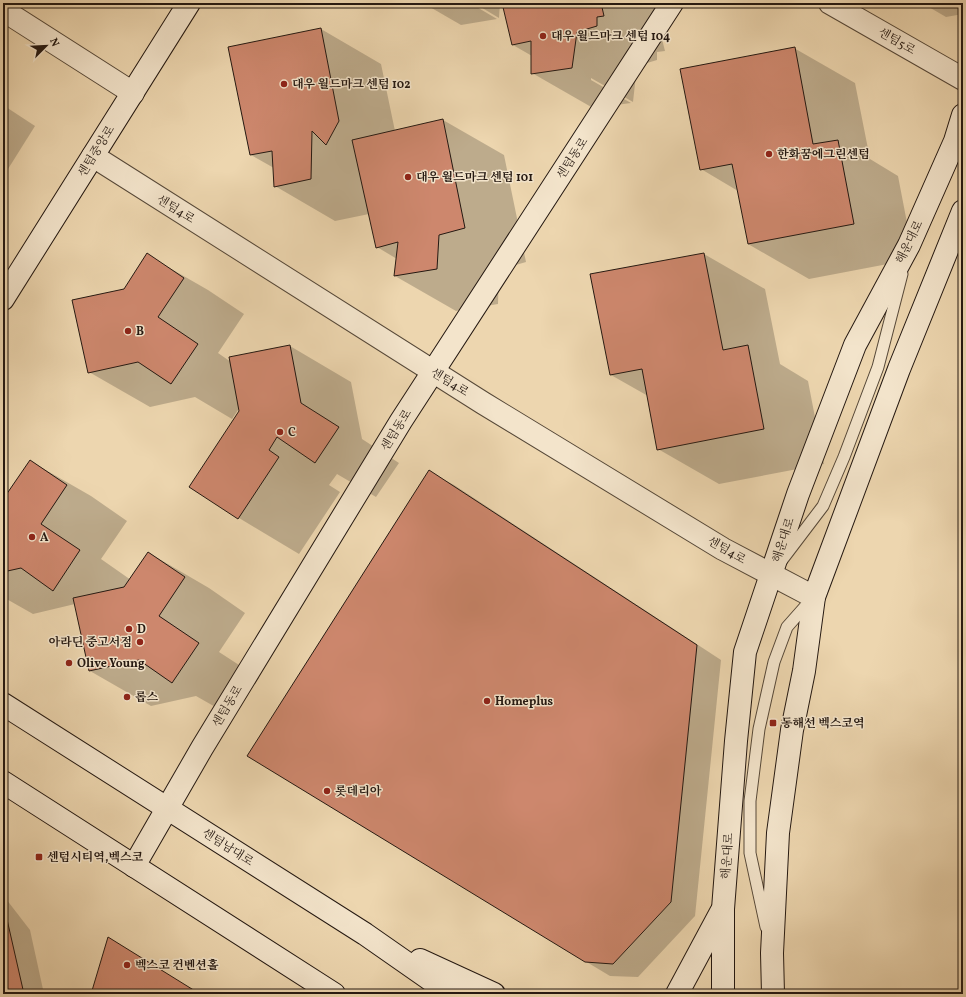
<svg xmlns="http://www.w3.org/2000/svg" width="966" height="997" viewBox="0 0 966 997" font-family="Vollkorn,'Noto Serif KR',serif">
	<rect width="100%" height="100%" fill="#edd6af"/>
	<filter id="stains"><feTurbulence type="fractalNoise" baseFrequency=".005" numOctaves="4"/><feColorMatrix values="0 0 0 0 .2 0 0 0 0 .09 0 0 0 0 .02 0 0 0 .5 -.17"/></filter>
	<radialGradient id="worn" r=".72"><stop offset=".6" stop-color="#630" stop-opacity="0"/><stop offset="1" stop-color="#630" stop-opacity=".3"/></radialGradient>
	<g fill="#0003">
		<polygon points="423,3 470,3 497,19 461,25"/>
		<polygon points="474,3 500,3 499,18"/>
		<polygon points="503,3 653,3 665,51 657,52 657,60 637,66 633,102 591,78 591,80 631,103 593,108 532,73 532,56 513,45"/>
		<polygon points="922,3 963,3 963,14 946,17"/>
		<polygon points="321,29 381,64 395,131 443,120 504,155 526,262 499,270 498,304 456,311 395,276 397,259 377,247 369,214 335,221 275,186 274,168 251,155"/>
		<polygon points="794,48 855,83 870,159 898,176 914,259 809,279 748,244 738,191 701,169"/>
		<polygon points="3,105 35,126 3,177"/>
		<polygon points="704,254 765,289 780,364 808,381 824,464 719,484 658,449 648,396 611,375 591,275"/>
		<polygon points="147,255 208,290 244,314 218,353 231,362 290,346 351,382 362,439 399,463 376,497 337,474 329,485 340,492 299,554 239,518 191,487 241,411 240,407 232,419 195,397 150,407 89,372 124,290"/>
		<polygon points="30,461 91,496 127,521 101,559 131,580 149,553 209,588 245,613 219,652 259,678 233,717 196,696 151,706 90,671 75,604 33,614 3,597 3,497 7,496"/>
		<polygon points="429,472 454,485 721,660 695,916 638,977 610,976 585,961"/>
		<polygon points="3,895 30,930 44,994 3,994"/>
	</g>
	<g fill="#cd876d" stroke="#241811">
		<polygon points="502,3 601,3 604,16 597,17 597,26 577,32 572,68 531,74 531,41 512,45"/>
		<polygon points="321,28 339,121 326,145 312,131 311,179 274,187 272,151 250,155 228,47"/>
		<polygon points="795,47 813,144 838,140 854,224 748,244 732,164 700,170 680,69"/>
		<polygon points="443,119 465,228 439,235 437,269 394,276 398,242 376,248 352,140"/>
		<polygon points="147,253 184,278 158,317 198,344 171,384 138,362 88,373 72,300 124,289"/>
		<polygon points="704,253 723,350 748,345 764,429 657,450 642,369 610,375 590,274"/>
		<polygon points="290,345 301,403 339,427 315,463 277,437 269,450 279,457 238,519 189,487 239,411 229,357"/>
		<polygon points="30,460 67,485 41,524 80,550 53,591 21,568 3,572 3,496 6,495"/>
		<polygon points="429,470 697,645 671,902 613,964 585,962 247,756"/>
		<polygon points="148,552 185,577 159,616 199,643 172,683 139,660 89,671 73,598 124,587"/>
		<polygon points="3,911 6,915 24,994 3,994"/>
		<polygon points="108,937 200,994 91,994"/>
	</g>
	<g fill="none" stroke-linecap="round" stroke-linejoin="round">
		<g stroke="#564838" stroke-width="13">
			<g id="lane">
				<polyline points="782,560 823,506 844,457 878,367 902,274"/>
				<polyline points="766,927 750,853 750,801 759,729 774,662 787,627 810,601"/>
			</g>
		</g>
		<g stroke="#564838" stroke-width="24">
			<g id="street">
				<polyline points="830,3 963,79"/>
				<polyline points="3,10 133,93"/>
				<polyline points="93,156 483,403 723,549 814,597"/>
			</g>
		</g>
		<g stroke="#241811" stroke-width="24">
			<g id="secondary">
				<polyline points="3,299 189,3"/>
				<polyline points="3,704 365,934 451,994"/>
				<polyline points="3,782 334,994"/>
				<polyline points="134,866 202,748 401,421 672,3"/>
				<polyline points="420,960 494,994"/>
				<polyline points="677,994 721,912"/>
				<polyline points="723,994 723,909 736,741 745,652 798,494 855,345 909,245 955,141 963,115"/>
				<polyline points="773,994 772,953 778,833 792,730 804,671 814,597 899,369 963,211"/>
			</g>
		</g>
		<use href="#lane" stroke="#f3e4cb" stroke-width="11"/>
		<use href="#street" stroke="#f3e4cb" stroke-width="22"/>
		<use href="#secondary" stroke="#f3e4cb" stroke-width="22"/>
	</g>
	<g fill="#8f2418" stroke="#f3e4cb" stroke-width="1.5">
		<circle cx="543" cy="36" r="4"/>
		<circle cx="284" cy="84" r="4"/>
		<circle cx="769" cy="154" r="4"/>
		<circle cx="408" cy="177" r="4"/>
		<circle cx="128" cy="331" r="4"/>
		<circle cx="280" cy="432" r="4"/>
		<circle cx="32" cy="537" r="4"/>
		<circle cx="129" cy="629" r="4"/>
		<circle cx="140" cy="642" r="4"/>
		<circle cx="69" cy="663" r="4"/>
		<circle cx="127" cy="697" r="4"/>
		<circle cx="487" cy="701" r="4"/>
		<rect x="769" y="719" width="8" height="8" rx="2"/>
		<circle cx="327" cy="791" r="4"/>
		<rect x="35" y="853" width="8" height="8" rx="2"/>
		<circle cx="127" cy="965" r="4"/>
	</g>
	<g text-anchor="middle" stroke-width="3" stroke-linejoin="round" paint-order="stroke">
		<g font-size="12" font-weight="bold" fill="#241811" stroke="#f3e4cb" text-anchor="start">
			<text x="551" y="40">대우 월드마크 센텀 104</text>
			<text x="292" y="88">대우 월드마크 센텀 102</text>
			<text x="777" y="158">한화꿈에그린센텀</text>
			<text x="416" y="181">대우 월드마크 센텀 101</text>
			<text x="136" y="335">B</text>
			<text x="288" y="436">C</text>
			<text x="40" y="541">A</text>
			<text x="137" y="633">D</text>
			<text x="132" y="646" text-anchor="end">아라딘 중고서점</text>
			<text x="77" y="667">Olive Young</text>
			<text x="135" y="701">롭스</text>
			<text x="495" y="705">Homeplus</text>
			<text x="781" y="727">동해선 벡스코역</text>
			<text x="335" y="795">롯데리아</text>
			<text x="47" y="861">센텀시티역,벡스코</text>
			<text x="135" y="969">벡스코 컨벤션홀</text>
		</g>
		<g font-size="12" fill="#241811" stroke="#f3e4cb">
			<text transform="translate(897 41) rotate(30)" y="4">센텀5로</text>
			<text transform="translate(96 151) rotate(-58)" y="4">센텀중앙로</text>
			<text transform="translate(572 158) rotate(-57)" y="4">센텀동로</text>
			<text transform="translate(176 209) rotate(32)" y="4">센텀4로</text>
			<text transform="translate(909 242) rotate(-64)" y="4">해운대로</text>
			<text transform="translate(450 382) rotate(32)" y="4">센텀4로</text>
			<text transform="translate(396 430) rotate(-58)" y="4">센텀동로</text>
			<text transform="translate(783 540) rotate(-72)" y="4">해운대로</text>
			<text transform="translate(727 550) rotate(30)" y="4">센텀4로</text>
			<text transform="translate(227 706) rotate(-59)" y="4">센텀동로</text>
			<text transform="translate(228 847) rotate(33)" y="4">센텀남대로</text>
			<text transform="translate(727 856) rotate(-86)" y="4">해운대로</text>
		</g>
	</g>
	<rect width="966" height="997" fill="none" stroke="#edd6af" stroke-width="16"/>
	<rect x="4" y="4" width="958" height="989" fill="none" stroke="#241811" stroke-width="2"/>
	<rect x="8" y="8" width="950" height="981" fill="none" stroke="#241811"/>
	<g transform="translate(46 46) rotate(66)" stroke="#f3e4cb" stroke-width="3" paint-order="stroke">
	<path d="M0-3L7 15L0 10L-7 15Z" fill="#241811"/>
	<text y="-6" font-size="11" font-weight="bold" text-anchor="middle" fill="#241811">N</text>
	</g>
	<rect width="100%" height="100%" filter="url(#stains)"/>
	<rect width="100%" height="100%" fill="url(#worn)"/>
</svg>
